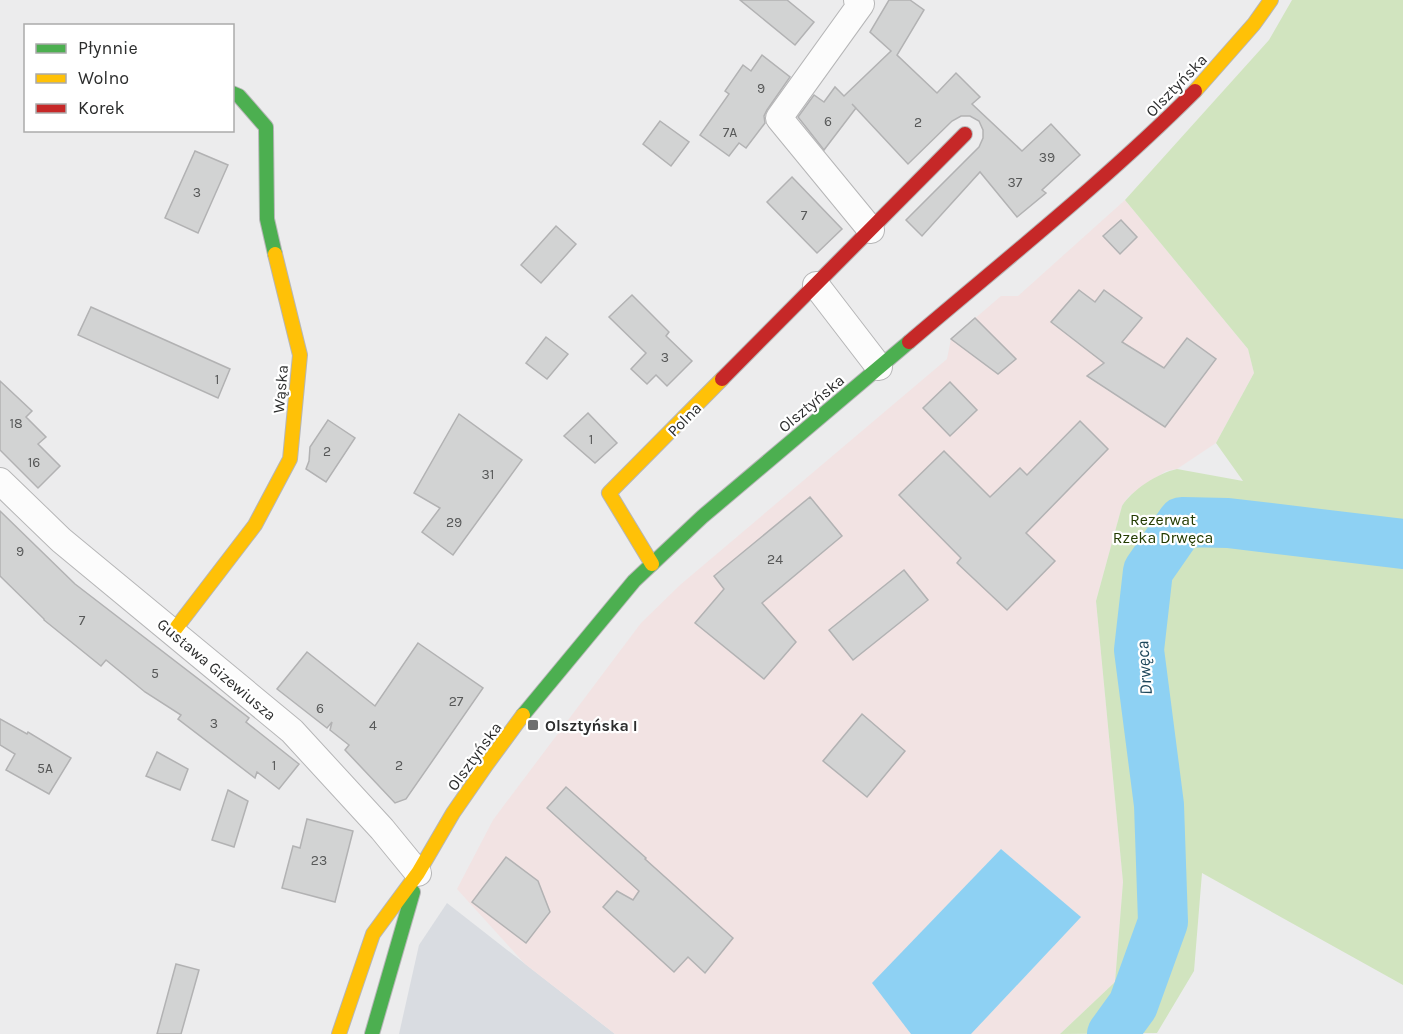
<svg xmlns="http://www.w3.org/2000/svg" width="1403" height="1034" viewBox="0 0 1403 1034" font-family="Karla,sans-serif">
	<rect width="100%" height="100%" fill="#ececed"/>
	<polygon fill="#d9dce1" points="447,903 615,1034 399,1034 419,945"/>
	<polygon fill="#f2e3e3" points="1125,200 1248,349 1254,373 1216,443 1177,469 1166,471 1129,496 1122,506 1096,601 1123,882 1115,982 1060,1034 615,1034 525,964 457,889 493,820 641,623 680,585 947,359 951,339 1001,296 1018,296"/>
	<path fill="#d1e4bf" d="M1292,0H1403V985L1202,873L1194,971L1157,1033L1060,1034L1115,982L1123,882L1096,601L1122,506C1132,490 1158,473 1177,469L1243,481L1216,443L1254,373L1248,349L1125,200L1269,40Z"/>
	<polygon fill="#8ed1f3" points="1001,849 1081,917 971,1034 911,1034 872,983"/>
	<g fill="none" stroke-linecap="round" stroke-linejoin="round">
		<polyline stroke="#8ed1f3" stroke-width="50" points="1112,1034 1133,1005 1163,922 1159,805 1139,650 1148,571 1182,522 1228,523 1403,544"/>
	</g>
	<g fill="#d2d3d3" stroke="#b2b2b3" stroke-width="1.5">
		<polygon points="740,0 787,0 814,22 795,45"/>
		<polygon points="889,0 910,0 924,10 897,55 937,93 956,73 980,97 972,104 1022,151 1051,124 1080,155 1042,190 1046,193 1017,217 980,172 922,236 906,220 979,147 983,138 983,130 979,121 970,116 961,116 952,121 908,164 852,104 856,108 824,150 798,117 814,95 824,102 835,87 844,96 891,51 870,32"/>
		<polygon points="762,55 790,77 767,110 764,116 765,123 746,148 739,143 729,156 700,135 729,94 725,91 743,65 751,71"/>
		<polygon points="660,121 689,142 671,166 643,144"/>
		<polygon points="195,151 228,165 198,233 165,218"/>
		<polygon points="792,177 842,229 817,253 767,202"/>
		<polygon points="1121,220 1137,237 1120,254 1103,236"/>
		<polygon points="556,226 576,244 541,283 521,265"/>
		<polygon points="1079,290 1095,302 1104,290 1142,318 1122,342 1164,368 1187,338 1216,359 1165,427 1087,376 1104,363 1051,322"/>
		<polygon points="632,295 669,332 666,336 692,361 667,386 656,375 647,384 631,369 646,353 609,317"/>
		<polygon points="91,307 230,369 218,398 78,335"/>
		<polygon points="975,318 1016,359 998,374 951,339"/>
		<polygon points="546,337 568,354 547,379 526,363"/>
		<polygon points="0,381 32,411 26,417 46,437 38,444 60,466 38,488 0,450"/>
		<polygon points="950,382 977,410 950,436 923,408"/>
		<polygon points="588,413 617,443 595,463 564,436"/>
		<polygon points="459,414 522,460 453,555 422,532 440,508 414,493"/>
		<polygon points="328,420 355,438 326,482 306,469 309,461 310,447"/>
		<polygon points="1080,421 1108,449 1026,533 1055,561 1007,610 957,563 961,558 899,495 944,451 990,497 1020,468 1027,475"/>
		<polygon points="810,497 842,536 762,603 796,642 764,679 695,623 724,589 714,576"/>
		<polygon points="0,511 75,584 249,718 246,722 299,764 279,789 257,772 255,778 178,719 181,715 145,692 106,660 101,666 44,620 44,619 0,576"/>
		<polygon points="904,570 928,600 853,660 829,630"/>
		<polygon points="418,643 483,688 406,799 395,803 345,750 349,745 330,730 332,722 327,728 277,689 307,652 375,706"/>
		<polygon points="862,714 905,751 867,797 823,761"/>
		<polygon points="0,719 27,734 28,732 71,758 49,794 6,770 15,754 0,745"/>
		<polygon points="157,752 188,769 180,790 146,776"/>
		<polygon points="566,787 646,858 645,859 733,938 705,973 688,957 674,972 603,907 617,891 633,900 639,891 547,808"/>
		<polygon points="228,790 248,801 234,847 212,840"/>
		<polygon points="307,819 353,831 335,902 282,888 293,846 300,848"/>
		<polygon points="506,857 538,881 550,912 526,943 472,902"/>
		<polygon points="176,964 199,970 181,1034 157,1034"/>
	</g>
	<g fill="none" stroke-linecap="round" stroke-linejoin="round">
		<g stroke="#b6b6b7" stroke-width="28">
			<g id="street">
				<polyline points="857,0 861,4 779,118 871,230"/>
				<polyline points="816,285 879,367"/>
				<polyline points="0,481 61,540 292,731 382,829 418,873"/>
			</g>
		</g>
		<g stroke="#b6b6b7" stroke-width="16">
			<g id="fast">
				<polyline points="232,93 239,96 266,127 267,219 275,254"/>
				<polyline points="523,715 634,581 702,517 909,342"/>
				<polyline points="372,1034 413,892"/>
			</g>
		</g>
		<g stroke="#b6b6b7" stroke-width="16">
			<g id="slow">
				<polyline points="1195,91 1254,24 1271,0"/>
				<polyline points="652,564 609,493 722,379"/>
				<polyline points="173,632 255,525 290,459 300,355 275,254"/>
				<polyline points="339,1034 373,934 418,873 453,813 487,764 523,715"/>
			</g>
		</g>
		<g stroke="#b6b6b7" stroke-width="16">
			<g id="jam">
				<path d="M909,342C1005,260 1105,181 1195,91"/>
				<polyline points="722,379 965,134"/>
			</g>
		</g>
		<use href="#street" stroke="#fcfcfc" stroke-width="26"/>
		<use href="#fast" stroke="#4caf50" stroke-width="14"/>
		<use href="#slow" stroke="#ffc107" stroke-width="14"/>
		<use href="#jam" stroke="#c62828" stroke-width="14"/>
	</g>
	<rect fill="#6f7070" stroke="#fff" stroke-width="2" x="527" y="719" width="12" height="12" rx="3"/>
	<g text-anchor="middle" stroke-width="4.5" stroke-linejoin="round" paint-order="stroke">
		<g font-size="14" fill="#575858">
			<text x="761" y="93">9</text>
			<text x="828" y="126">6</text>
			<text x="918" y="127">2</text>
			<text x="730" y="137">7A</text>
			<text x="1047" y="162">39</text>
			<text x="1015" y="187">37</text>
			<text x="197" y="197">3</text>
			<text x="804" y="220">7</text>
			<text x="665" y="362">3</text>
			<text x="217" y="384">1</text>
			<text x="16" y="428">18</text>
			<text x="591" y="444">1</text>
			<text x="327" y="456">2</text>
			<text x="34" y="467">16</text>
			<text x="488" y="479">31</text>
			<text x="454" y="527">29</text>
			<text x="20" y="556">9</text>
			<text x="775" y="564">24</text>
			<text x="82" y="625">7</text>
			<text x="155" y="678">5</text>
			<text x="456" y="706">27</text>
			<text x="320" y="713">6</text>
			<text x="214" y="728">3</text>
			<text x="373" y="730">4</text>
			<text x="274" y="770">1</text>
			<text x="399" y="770">2</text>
			<text x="45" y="773">5A</text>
			<text x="319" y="865">23</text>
		</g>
		<g font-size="16" fill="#2c2d2d" stroke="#fff">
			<text transform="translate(1176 85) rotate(-46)" y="6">Olsztyńska</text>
			<text transform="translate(280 389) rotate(-85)" y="6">Wąska</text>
			<text transform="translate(811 403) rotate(-40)" y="6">Olsztyńska</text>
			<text transform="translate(684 419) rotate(-45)" y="6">Polna</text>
			<text transform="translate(217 669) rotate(40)" y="6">Gustawa Gizewiusza</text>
			<text transform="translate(474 756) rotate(-54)" y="6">Olsztyńska</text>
		</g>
		<g font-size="16" fill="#243c02" stroke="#fff">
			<text x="1163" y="525">Rezerwat<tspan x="1163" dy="18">Rzeka Drwęca</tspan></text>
		</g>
		<g font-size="16" font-weight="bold" fill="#2c2d2d" stroke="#fff" text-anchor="start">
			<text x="545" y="731">Olsztyńska I</text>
		</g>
		<g font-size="18" font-style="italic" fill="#1e475b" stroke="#fff">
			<text transform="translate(1144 668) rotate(-94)" y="6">Drwęca</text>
		</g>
	</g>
	<rect x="24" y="24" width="210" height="108" fill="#ffffff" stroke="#ababab" stroke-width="1.5"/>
	<rect x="36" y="44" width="30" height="9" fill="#4caf50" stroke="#ababab" stroke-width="1.5"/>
	<text x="78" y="54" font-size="18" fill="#2c2d2d">Płynnie</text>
	<rect x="36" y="74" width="30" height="9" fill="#ffc107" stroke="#ababab" stroke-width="1.5"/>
	<text x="78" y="84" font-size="18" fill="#2c2d2d">Wolno</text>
	<rect x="36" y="104" width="30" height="9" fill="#c62828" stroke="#ababab" stroke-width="1.5"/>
	<text x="78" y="114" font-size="18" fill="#2c2d2d">Korek</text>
</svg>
